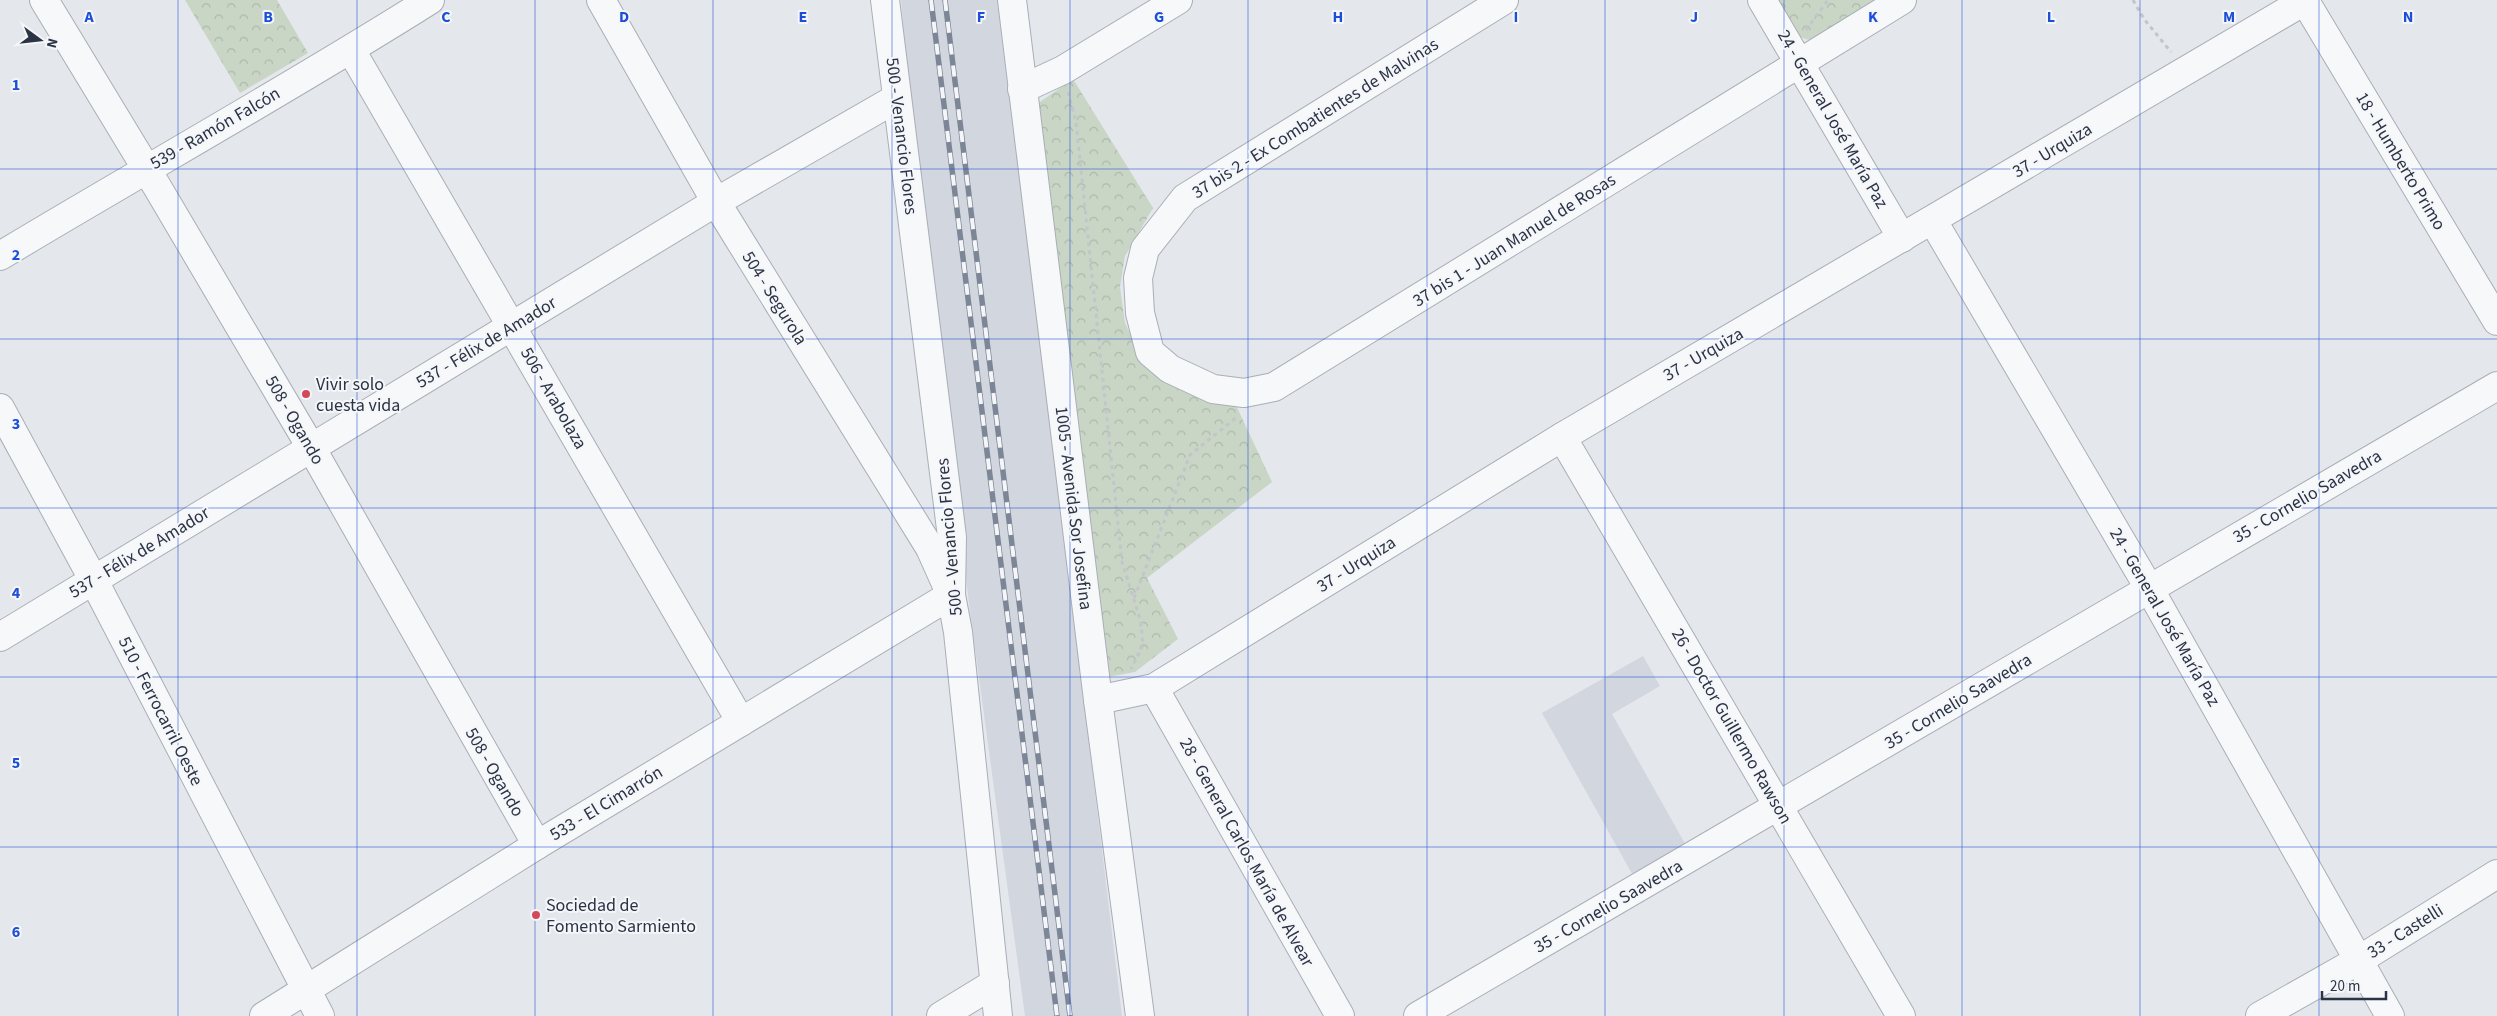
<svg xmlns="http://www.w3.org/2000/svg" width="2497" height="1016" viewBox="0 0 2497 1016" font-family="'Source Sans 3',sans-serif">
	<defs>
		<pattern id="park-crowns" width="20" height="18" patternUnits="userSpaceOnUse" patternTransform="scale(1.25)"><rect width="20" height="18" fill="#c9d6c5"/><path d="M2 6a3 3 0 1 1 6 0M12 15a3 3 0 1 1 6 0" fill="none" stroke="#adb8ab"/></pattern>
	</defs>
	<rect width="100%" height="100%" fill="#e4e7ec"/>
	<g fill="#d2d6de">
		<polygon points="901,0 997,0 1024,204 1122,1016 1025,1016 971,619 913,157"/>
		<polygon points="1643,656 1660,686 1612,714 1688,849 1635,879 1542,713"/>
	</g>
	<g fill="url(#park-crowns)">
		<polygon points="185,0 277,0 308,53 240,93"/>
		<path d="M1773,0H1885L1814,40C1792,41 1783,16 1773,0Z"/>
		<polygon points="1073,79 1153,208 1125,256 1120,287 1125,323 1143,360 1234,401 1272,482 1147,578 1178,639 1135,672 1107,677 1034,106"/>
	</g>
	<g fill="none" stroke-linecap="round" stroke-linejoin="round">
		<g stroke="#a9aeb7" stroke-width="30">
			<g id="minor">
				<polyline points="44,0 146,168 312,449 537,845"/>
				<polyline points="885,0 952,537 951,595 958,632 998,1016"/>
				<polyline points="1012,0 1098,700 1140,1016"/>
				<polyline points="1504,0 1185,198 1145,249 1138,278 1140,313 1150,352 1170,369 1213,389 1244,393 1274,387 1902,0"/>
				<polyline points="1762,0 1902,238"/>
				<polyline points="2305,1 2497,321"/>
				<polyline points="351,50 741,722"/>
				<polyline points="1022,89 1063,70 1178,0"/>
				<polyline points="1933,221 2149,588 2390,1016"/>
				<path d="M0,256C143,170 289,89 430,0"/>
				<polyline points="0,408 93,579 320,1016"/>
				<polyline points="1562,437 1901,1016"/>
				<polyline points="0,637 716,202 897,98"/>
				<polyline points="1154,688 1340,1016"/>
				<polyline points="1098,700 1154,688 1562,437 2306,0"/>
				<polyline points="264,1016 537,845 951,595 930,548 716,202 601,0"/>
				<polyline points="941,1016 995,983"/>
				<polyline points="1418,1016 2497,386"/>
				<polyline points="2260,1016 2359,960 2497,874"/>
			</g>
		</g>
		<g stroke="#c2c5cb" stroke-width="3" stroke-dasharray="4 4" stroke-linecap="butt">
			<polyline points="2133,0 2144,19 2171,52"/>
			<polyline points="1806,30 1828,0"/>
			<polyline points="1068,92 1076,122 1122,562 1141,622 1143,645 1131,669"/>
			<polyline points="1134,598 1190,455 1237,417"/>
		</g>
		<use href="#minor" stroke="#f7f8fa" stroke-width="28"/>
		<g stroke="#7d8696" stroke-width="5.5">
			<g id="rail">
				<polyline points="931,0 1057,1016"/>
				<polyline points="945,0 1070,1016"/>
			</g>
		</g>
		<use href="#rail" stroke="#f4f6f9" stroke-width="4" stroke-dasharray="11" stroke-linecap="butt"/>
	</g>
	<path fill="none" stroke="#1d4ed8" stroke-width="1" stroke-opacity="0.55" d="M178,0V1016M357,0V1016M535,0V1016M713,0V1016M892,0V1016M1070,0V1016M1248,0V1016M1427,0V1016M1605,0V1016M1784,0V1016M1962,0V1016M2140,0V1016M2319,0V1016M0,169H2497M0,339H2497M0,508H2497M0,677H2497M0,847H2497"/>
	<g fill="#d1495b" stroke="#f4f6f9" stroke-width="2">
		<circle cx="306" cy="394" r="5"/>
		<circle cx="536" cy="915" r="5"/>
	</g>
	<g text-anchor="middle" stroke-width="4" stroke-linejoin="round" paint-order="stroke">
		<g font-size="18" fill="#2b3445" stroke="#f4f6f9">
			<text transform="translate(1315 118) rotate(-32)" y="6">37 bis 2 - Ex Combatientes de Malvinas</text>
			<text transform="translate(1833 119) rotate(60)" y="6">24 - General José María Paz</text>
			<text transform="translate(215 128) rotate(-30)" y="6">539 - Ramón Falcón</text>
			<text transform="translate(902 136) rotate(83)" y="6">500 - Venancio Flores</text>
			<text transform="translate(2052 150) rotate(-31)" y="6">37 - Urquiza</text>
			<text transform="translate(2401 161) rotate(59)" y="6">18 - Humberto Primo</text>
			<text transform="translate(1514 240) rotate(-32)" y="6">37 bis 1 - Juan Manuel de Rosas</text>
			<text transform="translate(775 298) rotate(58)" y="6">504 - Segurola</text>
			<text transform="translate(486 342) rotate(-31)" y="6">537 - Félix de Amador</text>
			<text transform="translate(1703 354) rotate(-30)" y="6">37 - Urquiza</text>
			<text transform="translate(554 398) rotate(60)" y="6">506 - Arabolaza</text>
			<text transform="translate(295 420) rotate(60)" y="6">508 - Ogando</text>
			<text transform="translate(2307 496) rotate(-30)" y="6">35 - Cornelio Saavedra</text>
			<text transform="translate(1074 508) rotate(83)" y="6">1005 - Avenida Sor Josefina</text>
			<text transform="translate(949 537) rotate(-95)" y="6">500 - Venancio Flores</text>
			<text transform="translate(139 552) rotate(-31)" y="6">537 - Félix de Amador</text>
			<text transform="translate(1356 564) rotate(-32)" y="6">37 - Urquiza</text>
			<text transform="translate(2165 617) rotate(60)" y="6">24 - General José María Paz</text>
			<text transform="translate(1958 701) rotate(-31)" y="6">35 - Cornelio Saavedra</text>
			<text transform="translate(161 711) rotate(63)" y="6">510 - Ferrocarril Oeste</text>
			<text transform="translate(1732 726) rotate(60)" y="6">26 - Doctor Guillermo Rawson</text>
			<text transform="translate(495 772) rotate(60)" y="6">508 - Ogando</text>
			<text transform="translate(606 803) rotate(-31)" y="6">533 - El Cimarrón</text>
			<text transform="translate(1247 852) rotate(61)" y="6">28 - General Carlos María de Alvear</text>
			<text transform="translate(1608 906) rotate(-30)" y="6">35 - Cornelio Saavedra</text>
			<text transform="translate(2405 931) rotate(-32)" y="6">33 - Castelli</text>
		</g>
		<g font-size="18" fill="#2b3445" stroke="#f4f6f9" text-anchor="start">
			<text x="316" y="390">Vivir solo<tspan x="316" dy="21">cuesta vida</tspan></text>
			<text x="546" y="911">Sociedad de<tspan x="546" dy="21">Fomento Sarmiento</tspan></text>
		</g>
	</g>
	<g font-size="16" text-anchor="middle" font-weight="bold" fill="#1d4ed8" stroke="#f4f6f9" stroke-width="4" stroke-linejoin="round" paint-order="stroke">
		<text x="89" y="22">A</text>
		<text x="268" y="22">B</text>
		<text x="446" y="22">C</text>
		<text x="624" y="22">D</text>
		<text x="803" y="22">E</text>
		<text x="981" y="22">F</text>
		<text x="1159" y="22">G</text>
		<text x="1338" y="22">H</text>
		<text x="1516" y="22">I</text>
		<text x="1694" y="22">J</text>
		<text x="1873" y="22">K</text>
		<text x="2051" y="22">L</text>
		<text x="2229" y="22">M</text>
		<text x="2408" y="22">N</text>
		<text x="16" y="90">1</text>
		<text x="16" y="260">2</text>
		<text x="16" y="429">3</text>
		<text x="16" y="598">4</text>
		<text x="16" y="768">5</text>
		<text x="16" y="937">6</text>
	</g>
	<g transform="translate(40 40) rotate(105)" stroke="#f4f6f9" stroke-width="4" paint-order="stroke">
	<path d="M0-4L9 19L0 12L-9 19Z" fill="#2b3445"/>
	<text y="-8" font-size="14" font-weight="bold" text-anchor="middle" fill="#2b3445">N</text>
	</g>
	<path d="M2322 991v8h64v-8" fill="none" stroke="#2b3445" stroke-width="2.5"/>
	<text x="2330" y="991" font-size="15" fill="#2b3445" stroke="#f4f6f9" stroke-width="4" paint-order="stroke">20 m</text>
</svg>
